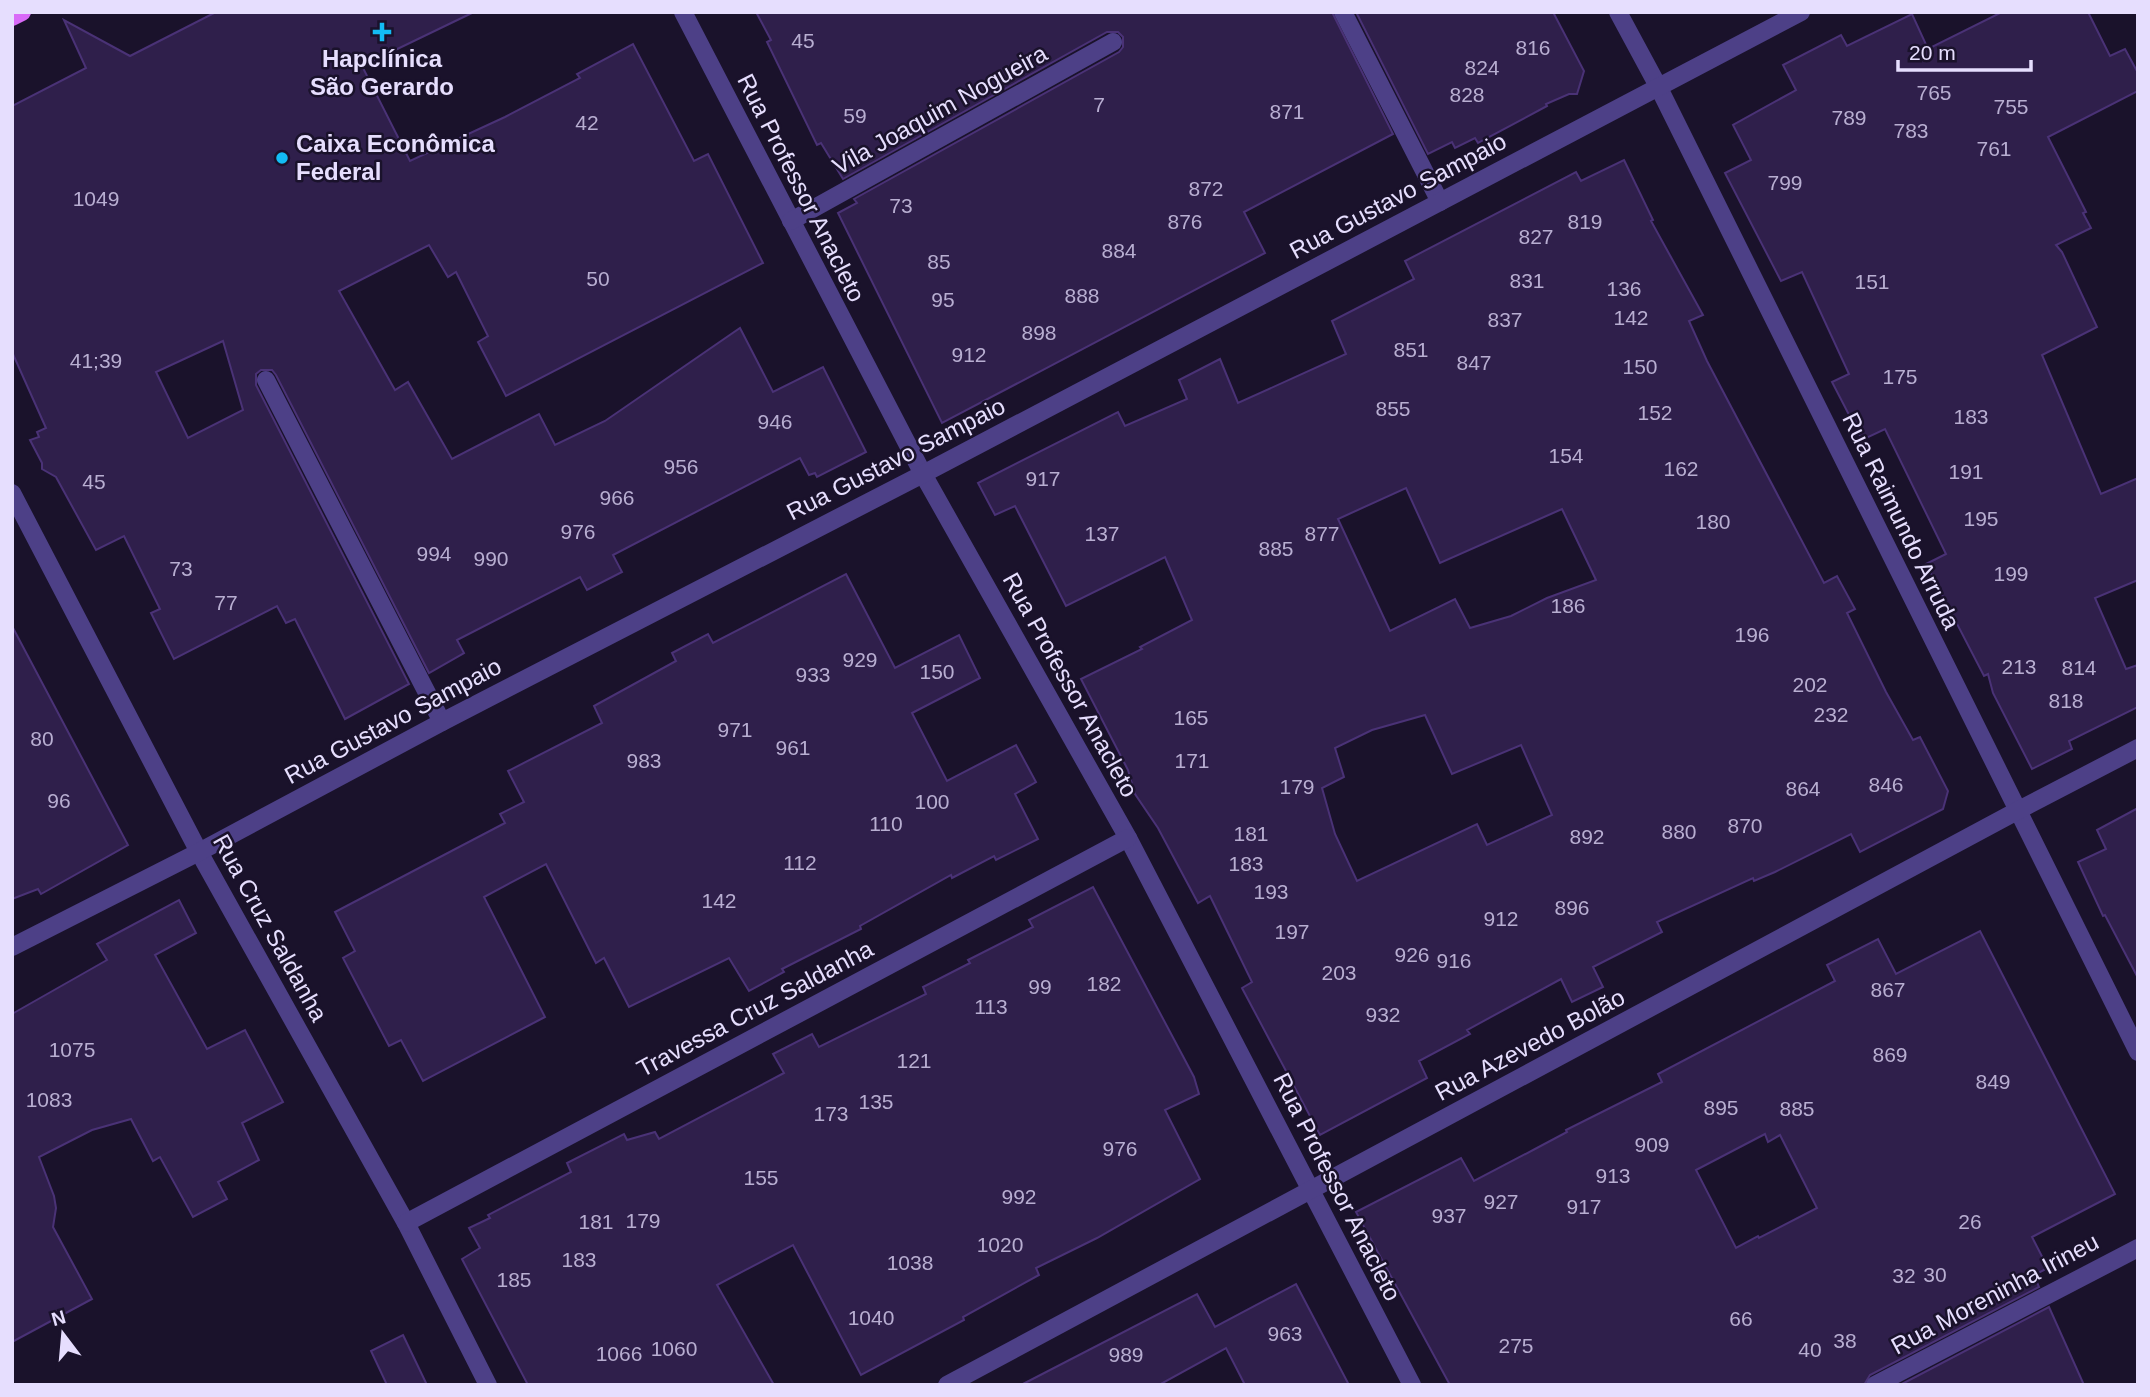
<svg xmlns="http://www.w3.org/2000/svg" width="2150" height="1397" viewBox="0 0 2150 1397" font-family="Helvetica,sans-serif">
	<rect width="100%" height="100%" fill="#1a122b"/>
	<g fill="#2f1f4b" stroke="#4a3276" stroke-width="2" fill-rule="evenodd">
		<path d="M216,12H474L362,66L410,161L505,117L580,78L577,74L633,44L694,161L708,154L763,263L506,396L478,342L488,336L456,272L448,277L429,245L339,291L395,390L408,382L452,459L539,414L555,445L605,421L740,328L773,392L823,367L866,452L817,477L815,473L809,475L800,458L613,555L622,572L587,590L580,577L457,640L464,653L429,673L276,375L272,370H261L256,374V385L409,684L345,719L295,619L286,623L277,606L174,659L151,613L160,609L124,536L96,550L56,477L42,469V463L30,440L39,437L37,432L46,428L12,352V106L86,68L64,20L130,56ZM223,341L243,410L188,438L156,372Z"/>
		<polygon points="756,12 1332,12 1393,134 1244,212 1265,253 942,423 838,213 857,203 854,199 1119,52 1123,47 1123,37 1118,32 1107,32 843,179 821,143 817,145 767,42 771,40"/>
		<polygon points="1356,12 1553,12 1584,71 1577,94 1569,94 1546,104 1547,106 1478,143 1475,138 1455,148 1452,142 1428,154"/>
		<polygon points="2002,12 2088,12 2110,56 2125,49 2138,73 2138,91 2048,137 2086,212 2083,213 2091,228 2056,245 2062,252 2097,327 2042,355 2101,494 2138,478 2138,580 2095,598 2126,669 2138,665 2138,707 2069,741 2072,749 2032,769 1993,693 1988,674 1984,676 1926,564 1946,554 1885,429 1862,440 1832,382 1849,374 1802,272 1781,281 1725,173 1751,160 1733,125 1796,90 1783,65 1841,35 1847,46 1912,14 1928,49"/>
		<path d="M1624,160L1653,220L1651,221L1703,315L1689,321L1707,361L1824,583L1837,576L1855,609L1847,613L1886,692L1913,740L1920,737L1948,791L1943,809L1860,852L1851,834L1775,872L1754,881L1753,878L1657,922L1662,932L1593,967L1603,987L1572,1002L1561,979L1467,1030L1470,1034L1419,1061L1427,1078L1320,1135L1242,988L1252,982L1210,896L1198,903L1158,828L1135,794L1128,770L1081,679L1142,649L1140,647L1192,620L1165,557L1066,606L1015,506L995,515L978,483L1118,412L1125,426L1187,399L1179,380L1220,359L1238,403L1346,354L1332,321L1414,279L1405,261L1576,172L1581,181ZM1406,488L1440,563L1562,509L1596,580L1547,598L1511,616L1470,628L1455,599L1390,631L1338,519ZM1425,715L1452,774L1521,745L1552,815L1487,845L1477,824L1357,881L1335,834L1322,788L1344,777L1335,748L1372,730Z"/>
		<polygon points="846,574 895,668 959,635 980,678 912,713 947,781 1016,745 1036,782 1015,794 1038,839 996,860 994,856 952,878 951,875 860,926 861,929 782,969 784,972 749,991 729,958 629,1007 604,958 596,963 546,864 484,897 545,1017 423,1081 401,1040 389,1046 343,958 355,951 335,912 505,823 500,814 524,802 508,771 602,723 594,706 676,661 672,653 708,634 713,643"/>
		<polygon points="12,626 128,845 41,894 38,889 12,899"/>
		<polygon points="2138,808 2138,978 2105,915 2103,916 2078,862 2106,849 2097,830"/>
		<polygon points="1093,887 1194,1077 1199,1094 1165,1110 1200,1179 1097,1238 1036,1268 1039,1275 963,1317 964,1320 861,1375 793,1245 717,1285 774,1385 528,1385 462,1259 480,1248 469,1228 490,1218 488,1215 571,1172 567,1163 624,1134 627,1140 655,1132 659,1139 784,1073 773,1054 812,1034 819,1047 926,994 923,987 970,963 968,960 1033,927 1029,920"/>
		<polygon points="179,900 196,933 155,955 207,1049 245,1030 283,1102 242,1123 259,1160 218,1182 227,1199 193,1217 160,1157 153,1161 131,1119 92,1130 39,1157 54,1196 56,1208 53,1227 92,1299 12,1342 12,1014 107,960 97,944"/>
		<path d="M1980,931L2115,1194L2032,1237L2048,1268L2034,1275L2039,1287L1870,1375L1864,1385H1450L1356,1212L1461,1158L1474,1181L1535,1149L1567,1132L1566,1130L1662,1082L1658,1074L1835,981L1827,965L1878,939L1896,974ZM1765,1134L1768,1142L1780,1135L1817,1208L1759,1238L1758,1236L1736,1248L1696,1170Z"/>
		<polygon points="1296,1284 1349,1385 1245,1385 1226,1348 1159,1385 1021,1385 1197,1294 1215,1327"/>
		<polygon points="2049,1307 2084,1385 1900,1385"/>
		<polygon points="403,1335 427,1385 387,1385 371,1351"/>
	</g>
	<g fill="none" stroke-linecap="round" stroke-linejoin="round">
		<polyline stroke="#4d4087" stroke-width="18" points="1343,12 1440,202"/>
		<g stroke="#4d4087" stroke-width="18">
			<polyline points="683,12 923,474 1128,838 1412,1385"/>
			<polyline points="791,221 1113,42"/>
			<polyline points="266,380 442,722"/>
			<polyline points="12,493 199,852 406,1223 488,1385"/>
			<polyline points="406,1223 1128,838"/>
			<polyline points="1875,1385 2138,1248"/>
		</g>
		<g stroke="#4d4087" stroke-width="18">
			<polyline points="1618,12 1659,88 2138,1052"/>
			<polyline points="12,947 199,852 442,722 923,474 1801,12"/>
			<polyline points="947,1385 2017,811 2138,748"/>
		</g>
		<polyline stroke="#d96af8" stroke-width="18" points="12,17 22,12"/>
	</g>
	<g fill="#13bcf4" stroke="#1a122b" stroke-width="2.5">
		<path d="M378.5 21.5h7v7h7v7h-7v7h-7v-7h-7v-7h7z"/>
		<circle cx="282" cy="158" r="7"/>
	</g>
	<g text-anchor="middle" stroke-width="5" stroke-linejoin="round" paint-order="stroke">
		<g font-size="21" fill="#b8aed1">
			<text x="803" y="48">45</text>
			<text x="1533" y="55">816</text>
			<text x="1482" y="75">824</text>
			<text x="1934" y="100">765</text>
			<text x="1467" y="102">828</text>
			<text x="1099" y="112">7</text>
			<text x="2011" y="114">755</text>
			<text x="1287" y="119">871</text>
			<text x="855" y="123">59</text>
			<text x="1849" y="125">789</text>
			<text x="587" y="130">42</text>
			<text x="1911" y="138">783</text>
			<text x="1994" y="156">761</text>
			<text x="1785" y="190">799</text>
			<text x="1206" y="196">872</text>
			<text x="96" y="206">1049</text>
			<text x="901" y="213">73</text>
			<text x="1185" y="229">876</text>
			<text x="1585" y="229">819</text>
			<text x="1536" y="244">827</text>
			<text x="1119" y="258">884</text>
			<text x="939" y="269">85</text>
			<text x="598" y="286">50</text>
			<text x="1527" y="288">831</text>
			<text x="1872" y="289">151</text>
			<text x="1624" y="296">136</text>
			<text x="1082" y="303">888</text>
			<text x="943" y="307">95</text>
			<text x="1631" y="325">142</text>
			<text x="1505" y="327">837</text>
			<text x="1039" y="340">898</text>
			<text x="1411" y="357">851</text>
			<text x="969" y="362">912</text>
			<text x="96" y="368">41;39</text>
			<text x="1474" y="370">847</text>
			<text x="1640" y="374">150</text>
			<text x="1900" y="384">175</text>
			<text x="1393" y="416">855</text>
			<text x="1655" y="420">152</text>
			<text x="1971" y="424">183</text>
			<text x="775" y="429">946</text>
			<text x="1566" y="463">154</text>
			<text x="681" y="474">956</text>
			<text x="1681" y="476">162</text>
			<text x="1966" y="479">191</text>
			<text x="1043" y="486">917</text>
			<text x="94" y="489">45</text>
			<text x="617" y="505">966</text>
			<text x="1981" y="526">195</text>
			<text x="1713" y="529">180</text>
			<text x="578" y="539">976</text>
			<text x="1102" y="541">137</text>
			<text x="1322" y="541">877</text>
			<text x="1276" y="556">885</text>
			<text x="434" y="561">994</text>
			<text x="491" y="566">990</text>
			<text x="181" y="576">73</text>
			<text x="2011" y="581">199</text>
			<text x="226" y="610">77</text>
			<text x="1568" y="613">186</text>
			<text x="1752" y="642">196</text>
			<text x="860" y="667">929</text>
			<text x="2019" y="674">213</text>
			<text x="2079" y="675">814</text>
			<text x="937" y="679">150</text>
			<text x="813" y="682">933</text>
			<text x="1810" y="692">202</text>
			<text x="2066" y="708">818</text>
			<text x="1831" y="722">232</text>
			<text x="1191" y="725">165</text>
			<text x="735" y="737">971</text>
			<text x="42" y="746">80</text>
			<text x="793" y="755">961</text>
			<text x="644" y="768">983</text>
			<text x="1192" y="768">171</text>
			<text x="1886" y="792">846</text>
			<text x="1297" y="794">179</text>
			<text x="1803" y="796">864</text>
			<text x="59" y="808">96</text>
			<text x="932" y="809">100</text>
			<text x="886" y="831">110</text>
			<text x="1745" y="833">870</text>
			<text x="1679" y="839">880</text>
			<text x="1251" y="841">181</text>
			<text x="1587" y="844">892</text>
			<text x="800" y="870">112</text>
			<text x="1246" y="871">183</text>
			<text x="1271" y="899">193</text>
			<text x="719" y="908">142</text>
			<text x="1572" y="915">896</text>
			<text x="1501" y="926">912</text>
			<text x="1292" y="939">197</text>
			<text x="1412" y="962">926</text>
			<text x="1454" y="968">916</text>
			<text x="1339" y="980">203</text>
			<text x="1104" y="991">182</text>
			<text x="1040" y="994">99</text>
			<text x="1888" y="997">867</text>
			<text x="991" y="1014">113</text>
			<text x="1383" y="1022">932</text>
			<text x="72" y="1057">1075</text>
			<text x="1890" y="1062">869</text>
			<text x="914" y="1068">121</text>
			<text x="1993" y="1089">849</text>
			<text x="49" y="1107">1083</text>
			<text x="876" y="1109">135</text>
			<text x="1721" y="1115">895</text>
			<text x="1797" y="1116">885</text>
			<text x="831" y="1121">173</text>
			<text x="1652" y="1152">909</text>
			<text x="1120" y="1156">976</text>
			<text x="1613" y="1183">913</text>
			<text x="761" y="1185">155</text>
			<text x="1019" y="1204">992</text>
			<text x="1501" y="1209">927</text>
			<text x="1584" y="1214">917</text>
			<text x="1449" y="1223">937</text>
			<text x="643" y="1228">179</text>
			<text x="596" y="1229">181</text>
			<text x="1970" y="1229">26</text>
			<text x="1000" y="1252">1020</text>
			<text x="579" y="1267">183</text>
			<text x="910" y="1270">1038</text>
			<text x="1935" y="1282">30</text>
			<text x="1904" y="1283">32</text>
			<text x="514" y="1287">185</text>
			<text x="871" y="1325">1040</text>
			<text x="1741" y="1326">66</text>
			<text x="1285" y="1341">963</text>
			<text x="1845" y="1348">38</text>
			<text x="1516" y="1353">275</text>
			<text x="674" y="1356">1060</text>
			<text x="1810" y="1357">40</text>
			<text x="619" y="1361">1066</text>
			<text x="1126" y="1362">989</text>
		</g>
		<g font-size="24" font-weight="bold" fill="#e6defe" stroke="#1a122b">
			<text x="382" y="67">Hapclínica<tspan x="382" dy="28">São Gerardo</tspan></text>
			<text x="296" y="152" text-anchor="start">Caixa Econômica<tspan x="296" dy="28">Federal</tspan></text>
		</g>
		<g font-size="24" fill="#e6defe" stroke="#1a122b">
			<text transform="translate(940 110) rotate(-29)" y="8">Vila Joaquim Nogueira</text>
			<text transform="translate(801 188) rotate(63)" y="8">Rua Professor Anacleto</text>
			<text transform="translate(1398 196) rotate(-28)" y="8">Rua Gustavo Sampaio</text>
			<text transform="translate(896 459) rotate(-27)" y="8">Rua Gustavo Sampaio</text>
			<text transform="translate(1901 521) rotate(64)" y="8">Rua Raimundo Arruda</text>
			<text transform="translate(1070 685) rotate(61)" y="8">Rua Professor Anacleto</text>
			<text transform="translate(393 721) rotate(-28)" y="8">Rua Gustavo Sampaio</text>
			<text transform="translate(270 928) rotate(61)" y="8">Rua Cruz Saldanha</text>
			<text transform="translate(755 1009) rotate(-28)" y="8">Travessa Cruz Saldanha</text>
			<text transform="translate(1530 1045) rotate(-28)" y="8">Rua Azevedo Bolão</text>
			<text transform="translate(1337 1187) rotate(63)" y="8">Rua Professor Anacleto</text>
			<text transform="translate(1995 1294) rotate(-28)" y="8">Rua Moreninha Irineu</text>
		</g>
	</g>
	<rect width="2150" height="1397" fill="none" stroke="#e6defe" stroke-width="28"/>
	<g transform="translate(63 1334) rotate(344)" stroke="#1a122b" stroke-width="5" paint-order="stroke">
	<path d="M0-5L12 26L0 18L-12 26Z" fill="#e6defe"/>
	<text y="-10" font-size="19" font-weight="bold" text-anchor="middle" fill="#e6defe">N</text>
	</g>
	<path d="M1898 60v10h133v-10" fill="none" stroke="#e6defe" stroke-width="3.5"/>
	<text x="1909" y="60" font-size="21" fill="#e6defe" stroke="#1a122b" stroke-width="5" paint-order="stroke">20 m</text>
</svg>
